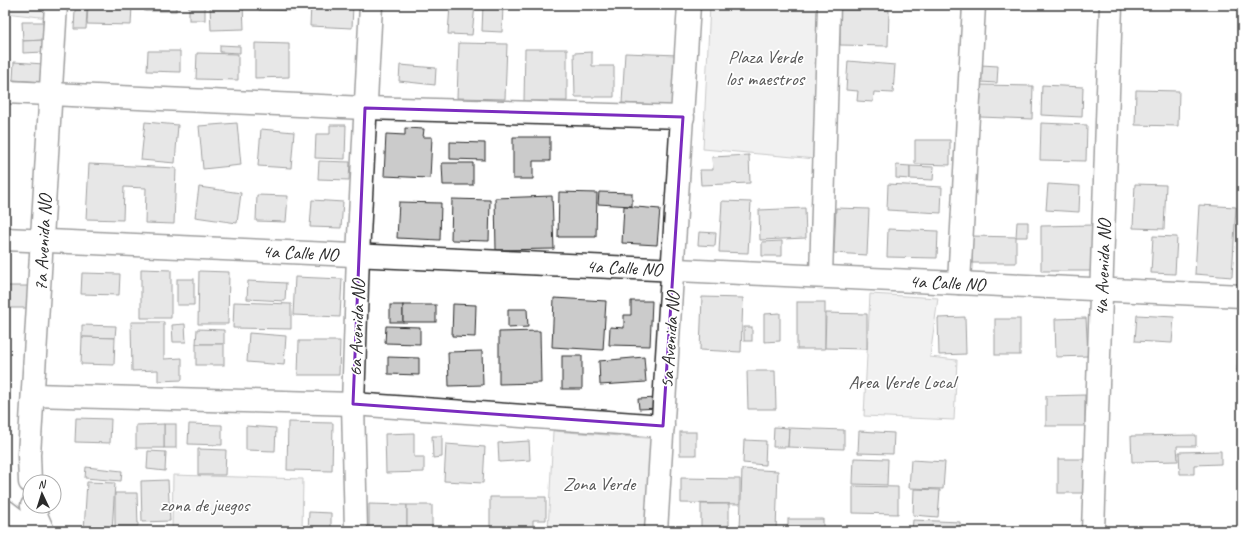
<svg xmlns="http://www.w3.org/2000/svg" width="1247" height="536" viewBox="0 0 1247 536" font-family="Caveat,sans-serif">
	<rect width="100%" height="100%" fill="#fff"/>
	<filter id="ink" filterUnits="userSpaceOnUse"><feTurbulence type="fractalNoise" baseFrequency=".025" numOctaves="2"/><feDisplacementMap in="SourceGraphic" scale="8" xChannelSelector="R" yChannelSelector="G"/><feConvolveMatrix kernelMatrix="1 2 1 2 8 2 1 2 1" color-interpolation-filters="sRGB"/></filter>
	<g filter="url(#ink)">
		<g fill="#e0e0e0" stroke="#868686">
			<polygon points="5,5 50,5 49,18 5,13"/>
			<polygon points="710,5 829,5 816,159 703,149"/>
			<polygon points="870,294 938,298 930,357 957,360 954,420 864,416"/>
			<polygon points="553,431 660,439 659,531 548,531"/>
			<polygon points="173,475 303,479 302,531 172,531"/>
		</g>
		<g fill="#cbcbcb" stroke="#2b2b2b">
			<polygon points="88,5 132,6 131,25 87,24"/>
			<rect x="145" y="5" width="31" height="6"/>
			<rect x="189" y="5" width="16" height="15"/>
			<polygon points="210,5 243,5 244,29 211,30"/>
			<polygon points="259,5 301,5 300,11 259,10"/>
			<polygon points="311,5 353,5 352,28 310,26"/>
			<polygon points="450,5 475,5 472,35 448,34"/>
			<polygon points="483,5 503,5 502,32 482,31"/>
			<polygon points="75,10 87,10 86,29 74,29"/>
			<polygon points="840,10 889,10 888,46 840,45"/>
			<polygon points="22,22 43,22 44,40 23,41"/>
			<polygon points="44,40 44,52 23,53 23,41"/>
			<polygon points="255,43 289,44 289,77 255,78"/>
			<polygon points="459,43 507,44 505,99 457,98"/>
			<polygon points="220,45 240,46 240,53 220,52"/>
			<polygon points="525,49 567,49 567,101 524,101"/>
			<polygon points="148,51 180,51 180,72 147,71"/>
			<polygon points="592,52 592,66 614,66 614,97 575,97 574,53"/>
			<polygon points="197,53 238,54 238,80 196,79"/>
			<polygon points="625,53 678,55 675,106 622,103"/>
			<polygon points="848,61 895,65 893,93 874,92 873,102 857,101 858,91 846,90"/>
			<polygon points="14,62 44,64 43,82 13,80"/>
			<polygon points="400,65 436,68 435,85 399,81"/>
			<polygon points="981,65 998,66 997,83 980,82"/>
			<polygon points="981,85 1033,86 1032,119 980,117"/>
			<polygon points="1042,85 1083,87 1082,117 1041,115"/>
			<polygon points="1136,90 1179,91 1178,126 1135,125"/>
			<polygon points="145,122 178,125 175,163 141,160"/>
			<polygon points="237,123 241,165 203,169 199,126"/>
			<polygon points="1041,123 1087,125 1086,161 1040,160"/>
			<polygon points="330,125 346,125 345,159 315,158 316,134 330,134"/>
			<polygon points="405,128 424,129 423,137 432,137 430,178 384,176 386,134 405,135"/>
			<polygon points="261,129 294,132 291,168 258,166"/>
			<polygon points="513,137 550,137 550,161 533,161 533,179 513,179"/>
			<polygon points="915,140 950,140 950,165 915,164"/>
			<polygon points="450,142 485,143 485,160 450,159"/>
			<polygon points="749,155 750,183 701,185 700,170 713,170 712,157"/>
			<polygon points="319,161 350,162 349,180 318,179"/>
			<polygon points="442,163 473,163 473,185 443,185"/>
			<polygon points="89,164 176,168 174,224 145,223 146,188 124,187 123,220 86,219"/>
			<polygon points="896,165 910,166 910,179 896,178"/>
			<polygon points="910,166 934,167 933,180 910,179"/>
			<polygon points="888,184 942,187 941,213 887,210"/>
			<polygon points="1048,184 1080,186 1079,212 1046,210"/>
			<polygon points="1135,184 1166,185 1164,229 1133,228"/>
			<polygon points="199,187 241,193 237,223 195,217"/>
			<polygon points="559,192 597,193 596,237 558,237"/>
			<polygon points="599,192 632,193 632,206 598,204"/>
			<polygon points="257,195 288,196 286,222 256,221"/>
			<polygon points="552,196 554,249 496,250 495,198"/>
			<polygon points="452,199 490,200 489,241 451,240"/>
			<polygon points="312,200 343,202 341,228 310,227"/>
			<polygon points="722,201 751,202 748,253 719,252"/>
			<polygon points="399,202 441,203 440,240 397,238"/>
			<polygon points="1199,205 1236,207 1232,277 1195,274"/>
			<polygon points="624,206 660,209 657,245 622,243"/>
			<polygon points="805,208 806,238 760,240 759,210"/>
			<polygon points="836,208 869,209 867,255 834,253"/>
			<polygon points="1017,222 1028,222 1028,237 1016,237"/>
			<polygon points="1092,225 1092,271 1041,271 1041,226"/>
			<polygon points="888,229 938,231 937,258 887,257"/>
			<polygon points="699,232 716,233 715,246 698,245"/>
			<polygon points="972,236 1016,237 1016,263 972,263"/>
			<polygon points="1153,236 1177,237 1175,274 1151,273"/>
			<polygon points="782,241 782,256 762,256 762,242"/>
			<polygon points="141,269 171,270 171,318 141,318"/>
			<polygon points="199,271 229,272 228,324 198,324"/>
			<polygon points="82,273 120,274 119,295 81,294"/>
			<polygon points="295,277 342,279 340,317 293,315"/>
			<rect x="177" y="279" width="17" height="26"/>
			<polygon points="248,281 286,283 285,301 247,299"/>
			<rect x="5" y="286" width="28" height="22"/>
			<polygon points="702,297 743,298 741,352 700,350"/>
			<polygon points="554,298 606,301 603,350 552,347"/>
			<polygon points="631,301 652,301 650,346 609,345 610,327 624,328 624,315 631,315"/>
			<polygon points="234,302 291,304 291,329 233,328"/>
			<rect x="797" y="302" width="28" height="47"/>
			<polygon points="453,304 476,305 475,337 452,336"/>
			<rect x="390" y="305" width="13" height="17"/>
			<rect x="403" y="305" width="33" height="17"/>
			<polygon points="508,309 527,309 528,327 508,328"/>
			<polygon points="780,313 780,341 764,342 764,314"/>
			<polygon points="826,313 867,314 867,349 825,348"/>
			<polygon points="1137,315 1174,317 1172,343 1135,341"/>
			<polygon points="965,317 966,354 939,355 938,318"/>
			<polygon points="1086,318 1088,356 1056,357 1055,319"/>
			<rect x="995" y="319" width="25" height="36"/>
			<polygon points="131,322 164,322 164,359 182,358 182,380 158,381 158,370 132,371"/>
			<polygon points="185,324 186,342 173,342 172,325"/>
			<polygon points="82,325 116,326 115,338 82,337"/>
			<polygon points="386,326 420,327 420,344 385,343"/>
			<rect x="744" y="327" width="8" height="14"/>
			<polygon points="197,329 224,330 224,344 196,344"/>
			<polygon points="540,331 541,383 499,384 499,332"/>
			<polygon points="249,333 286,336 284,365 247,362"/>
			<polygon points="82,337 115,338 114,365 81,364"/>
			<polygon points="299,341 340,341 339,375 298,375"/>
			<polygon points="1239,341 1242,341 1242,371 1237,371"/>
			<rect x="196" y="344" width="28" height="21"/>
			<polygon points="482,351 483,385 449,386 448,352"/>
			<rect x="562" y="356" width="20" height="33"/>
			<polygon points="388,357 419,358 419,375 388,374"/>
			<polygon points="644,357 646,382 600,385 599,361"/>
			<polygon points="747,371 775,371 776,409 748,409"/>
			<polygon points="1085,395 1085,426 1046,426 1046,396"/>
			<polygon points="659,398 659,408 639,409 638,399"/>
			<polygon points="76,418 111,419 110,443 75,442"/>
			<polygon points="288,422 333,423 332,471 287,470"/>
			<rect x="164" y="424" width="12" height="24"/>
			<polygon points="164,424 164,448 136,448 136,425"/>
			<polygon points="189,424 222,425 222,445 188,444"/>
			<polygon points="246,426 276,428 275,451 246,450"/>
			<polygon points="774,427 789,428 788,447 773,447"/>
			<polygon points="789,428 844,430 844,449 788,447"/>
			<polygon points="859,431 894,433 893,454 858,453"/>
			<rect x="680" y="432" width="16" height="23"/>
			<polygon points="414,433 414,457 424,457 424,472 386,473 385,434"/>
			<polygon points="1196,435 1196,446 1177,446 1178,461 1132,462 1131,436"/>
			<polygon points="432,436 442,436 442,457 433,458"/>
			<polygon points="744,440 766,441 765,465 743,463"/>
			<polygon points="529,441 530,460 499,462 498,443"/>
			<polygon points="446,444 485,447 483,483 444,481"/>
			<polygon points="198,449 226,450 225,475 198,475"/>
			<polygon points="148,451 166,452 165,471 147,469"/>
			<polygon points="1221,451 1221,464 1194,465 1194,474 1180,474 1179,452"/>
			<polygon points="854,458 888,459 887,485 853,484"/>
			<rect x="1058" y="459" width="32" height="34"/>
			<polygon points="911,460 945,462 943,489 909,488"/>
			<polygon points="86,467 122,471 121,481 85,478"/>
			<polygon points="742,469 778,471 776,531 740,531"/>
			<polygon points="681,478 740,479 740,504 681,503"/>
			<polygon points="168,480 170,521 142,522 141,481"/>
			<polygon points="87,482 115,483 112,531 84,531"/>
			<polygon points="853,486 898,487 898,514 853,513"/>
			<polygon points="914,489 940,490 938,517 913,515"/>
			<polygon points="115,493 137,493 138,526 115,526"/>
			<polygon points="490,497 546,497 546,520 533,520 533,531 490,531"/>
			<polygon points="369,504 407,505 407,528 392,528 392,531 379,531 379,527 369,527"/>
			<rect x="701" y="504" width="28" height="24"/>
			<polygon points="407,505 432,505 432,529 416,531 416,528 407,528"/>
			<polygon points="309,512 331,513 331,531 308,531"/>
			<rect x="788" y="519" width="35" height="12"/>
			<polygon points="913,520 960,522 960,531 912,531"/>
			<rect x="841" y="528" width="38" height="3"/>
			<polygon points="1005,529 1047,531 1005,531"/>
		</g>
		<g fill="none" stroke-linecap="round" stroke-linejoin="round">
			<g stroke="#2b2b2b" stroke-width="25">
				<g id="minor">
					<polyline points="5,92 365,108 683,117"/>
					<polyline points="5,239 1242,296"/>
					<polyline points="821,276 829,5"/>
					<polyline points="959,283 974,5"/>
					<polyline points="33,395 353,404 663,426"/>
					<polyline points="30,482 29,455 56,5"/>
					<polyline points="32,506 43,531"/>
					<polyline points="5,511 31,531"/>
					<polyline points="356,531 353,404 358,255 371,5"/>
					<polyline points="656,531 689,5"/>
					<polyline points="1093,531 1111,5"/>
				</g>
			</g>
			<use href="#minor" stroke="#fff" stroke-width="22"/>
		</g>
	</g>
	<path d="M0 0H1247V536H0ZM365,108L683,117L663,426L353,404Z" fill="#fff" fill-opacity=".55" fill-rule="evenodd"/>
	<path fill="none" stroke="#7b2cbf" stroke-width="3" stroke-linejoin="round" d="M365,108L683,117L663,426L353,404Z"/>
	<g text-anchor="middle" stroke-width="3.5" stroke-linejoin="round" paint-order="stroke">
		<g font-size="19" fill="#585858" stroke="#fff">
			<text x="765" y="63">Plaza Verde<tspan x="765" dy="22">los maestros</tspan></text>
			<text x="902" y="388">Area Verde Local</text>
			<text x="599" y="490">Zona Verde</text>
			<text x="205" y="511">zona de juegos</text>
		</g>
		<g font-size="19" fill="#2b2b2b" stroke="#fff">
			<text transform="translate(42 243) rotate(-87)" y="7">7a Avenida NO</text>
			<text transform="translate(300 252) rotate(3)" y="7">4a Calle NO</text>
			<text transform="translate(624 267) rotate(3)" y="7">4a Calle NO</text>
			<text transform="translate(1102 268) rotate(-88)" y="7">4a Avenida NO</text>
			<text transform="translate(947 282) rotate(3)" y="7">4a Calle NO</text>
			<text transform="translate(356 328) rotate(-88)" y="7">6a Avenida NO</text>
			<text transform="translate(669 340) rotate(-86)" y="7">5a Avenida NO</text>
		</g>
	</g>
	<rect width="1247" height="536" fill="none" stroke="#fff" stroke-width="20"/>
	<rect x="10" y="10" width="1227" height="516" fill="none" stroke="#2b2b2b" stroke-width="1.5" filter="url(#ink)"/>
	<g transform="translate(42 494) rotate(356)"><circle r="19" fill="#ffffff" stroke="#aaaaaa"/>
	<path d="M0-3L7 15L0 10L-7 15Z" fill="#2b2b2b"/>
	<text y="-6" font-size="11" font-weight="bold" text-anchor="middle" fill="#2b2b2b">N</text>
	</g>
</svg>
